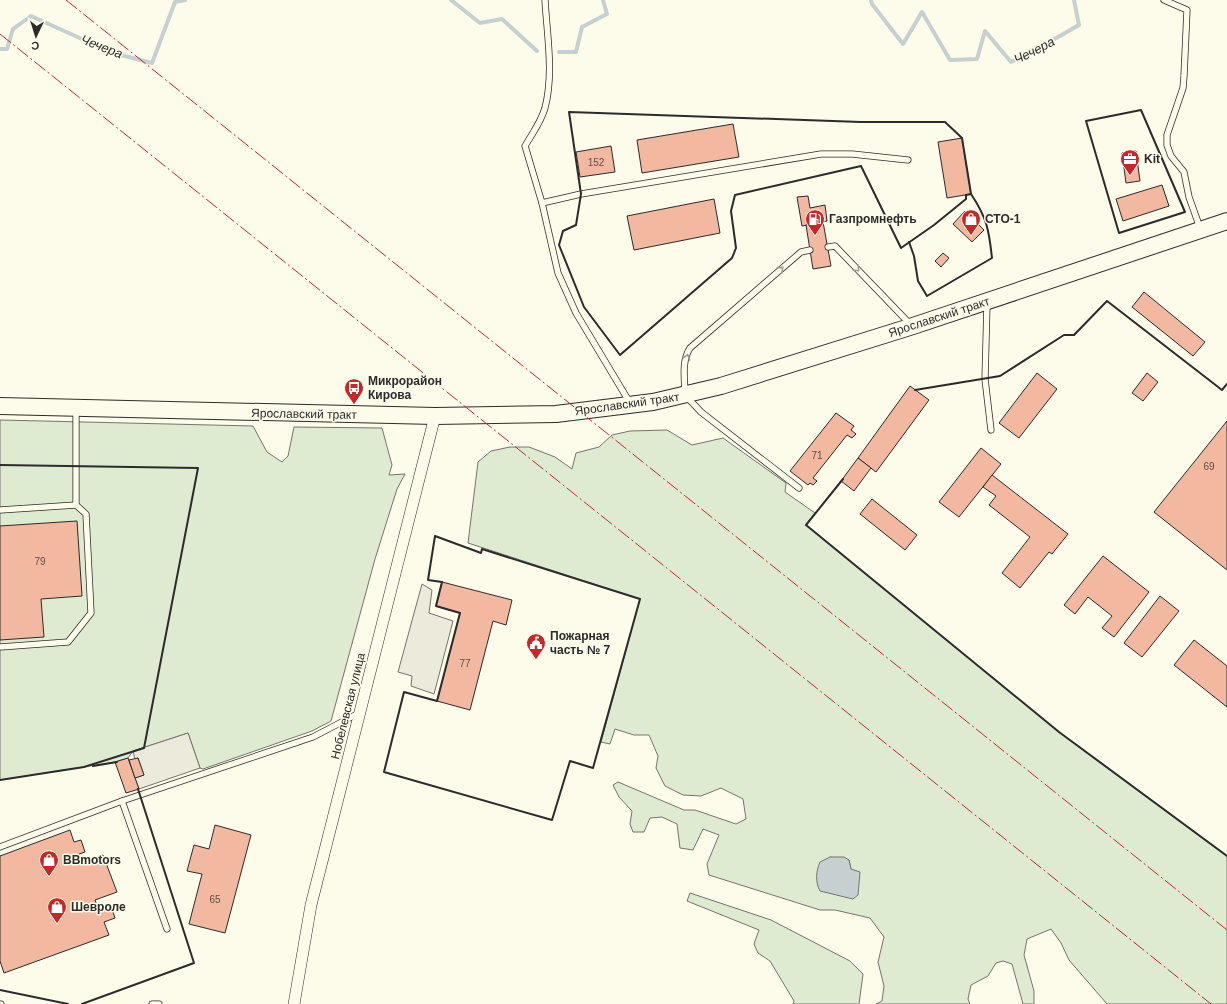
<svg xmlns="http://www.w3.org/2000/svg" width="1227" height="1004" viewBox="0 0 1227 1004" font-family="Helvetica,sans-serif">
	<rect width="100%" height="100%" fill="#fdfbea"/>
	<g fill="#deebd1" stroke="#74746e" fill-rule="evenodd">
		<polygon points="0,420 253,426 267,452 282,462 288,456 294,427 382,428 392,465 389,475 405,474 397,489 375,559 331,721 312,731 203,769 200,768 188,733 133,751 128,758 115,762 0,780"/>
		<path d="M667,430L692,445L723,438L786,483L785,492L815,513L806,525L1059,732L1227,856V1004H1107L1069,960L1061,943L1051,929L1027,939L1024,955L1034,991V1004H1023L1012,964L1003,961L996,963L988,976L971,985L968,999L970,1004H876L882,1001L884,986L878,962L884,937L870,918L835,910H820L709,875L707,864L719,835L703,829L693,850L680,848L677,824L662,817L650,818L644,832H633L630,824L632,811L619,797L613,785L618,782L684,810H695L736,824L746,819L743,799L721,788L701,796L683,795L665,786L656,768L658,756L649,735H634L615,729L610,744L601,742L640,599L468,543L478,462L491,451L510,447H529L555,457L572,469L576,453L599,447L612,435L630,431ZM830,857L849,860L851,869Z"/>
		<polygon points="690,893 771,920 850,961 863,974 859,1004 793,1004 794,1001 770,961 758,953 754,944 759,930 687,901"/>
	</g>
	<g fill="#eceadb" stroke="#74746e">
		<polygon points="422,584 432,590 429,613 453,621 434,694 411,686 412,676 398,672"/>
		<polygon points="188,733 200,768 139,789 135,778 144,775 138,758 135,759 133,751"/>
	</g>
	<path fill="#c7d0d0" stroke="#74746e" d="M830,857H844L849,860L851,869L860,872L858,895L853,899L820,891C815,882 816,871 820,862Z"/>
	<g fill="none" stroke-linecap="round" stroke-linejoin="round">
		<g stroke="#c7d0d0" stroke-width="4">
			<polyline points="451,0 480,23 502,19 537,51"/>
			<polyline points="871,0 872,4 903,44 922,12 950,60 977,59 985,31 1011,62 1047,46 1044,45 1079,25 1074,0"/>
			<polyline points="0,49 7,49 13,29 31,16 113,53 152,63 175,2 185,0"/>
			<polyline points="559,52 576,52 582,27 607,14 603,0"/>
		</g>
	</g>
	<g fill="#f2b8a0" stroke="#2b2b2b">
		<polygon points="733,124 739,157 642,173 637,140"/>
		<polygon points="962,138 971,194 947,198 938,142"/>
		<polygon points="611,146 615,172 580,177 576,152"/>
		<polygon points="1136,151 1140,181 1126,183 1122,153"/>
		<polygon points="1162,185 1169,206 1123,221 1116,199"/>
		<polygon points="808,196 810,208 825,205 827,221 802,226 797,197"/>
		<polygon points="714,199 720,233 634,250 627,216"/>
		<polygon points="965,211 984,230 972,242 953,224"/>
		<polygon points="823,222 831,266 813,269 806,225"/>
		<polygon points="943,253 949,258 941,267 935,261"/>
		<polygon points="1144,292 1205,342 1193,356 1132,307"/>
		<polygon points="1037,373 1057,389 1019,438 999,423"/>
		<polygon points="1147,373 1158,382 1143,401 1132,393"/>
		<polygon points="910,386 929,400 876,472 858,458"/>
		<polygon points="836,413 854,426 851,430 856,434 852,438 847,435 813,478 817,481 813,485 810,483 808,485 790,471"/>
		<polygon points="1227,421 1227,570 1154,512"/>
		<polygon points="981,448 1001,464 959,517 939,502"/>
		<polygon points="858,458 871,468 854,491 841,481"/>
		<polygon points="992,475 1068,534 1052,554 1049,552 1020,588 1002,573 1030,537 989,505 996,496 983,487"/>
		<polygon points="872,499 917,535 905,550 860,514"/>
		<polygon points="77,521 82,596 41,599 44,637 0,640 0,526"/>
		<polygon points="1103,556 1149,592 1114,637 1102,628 1112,616 1088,597 1075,614 1064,605"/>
		<polygon points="442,582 512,600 506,625 493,621 470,710 437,701 460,613 436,606"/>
		<polygon points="1160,596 1179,611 1142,657 1124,643"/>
		<polygon points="1194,640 1227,666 1227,707 1174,665"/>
		<polygon points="128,758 139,789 126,793 115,762"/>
		<polygon points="138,758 144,775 135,778 129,760"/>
		<polygon points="215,825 251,835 225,933 189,924 202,874 187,871 194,845 209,849"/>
		<polygon points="70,830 74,842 81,840 85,852 79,854 82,863 103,855 117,892 95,900 98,908 110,904 115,918 104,922 109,935 4,973 0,961 0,856"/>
	</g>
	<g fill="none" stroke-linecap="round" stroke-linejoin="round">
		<g stroke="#2b2b2b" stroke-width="7">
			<g id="lane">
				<path d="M545,0C547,35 554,73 545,108C541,122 532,134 525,146L542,203L558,273L576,313L630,403"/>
				<polyline points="1164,0 1187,10 1184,76 1183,88 1167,135 1167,145 1171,156 1184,172 1189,197 1200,228"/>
				<polyline points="542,203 581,194 821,154 852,154 908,160"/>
				<polyline points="828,247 835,246 910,324"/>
				<polyline points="987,304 985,379 991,430"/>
				<path d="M799,488L701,412L685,395C685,380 681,362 690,348L801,252L810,250"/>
				<polyline points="0,510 76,505 76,410"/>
				<polyline points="0,647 68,642 91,613 86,514 76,505"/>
				<polyline points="122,801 167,929"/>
				<polyline points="0,847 122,801 313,737 359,713"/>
				<polyline points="0,1004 1,1004"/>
				<polyline points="152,1004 159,1004"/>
			</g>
		</g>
		<g stroke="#2b2b2b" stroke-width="12">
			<polyline id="street" points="294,1004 311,905 435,416"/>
		</g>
		<g stroke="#2b2b2b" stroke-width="18">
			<polyline id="secondary" points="0,406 435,416 556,414 653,402 721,386 913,326 1227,221"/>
		</g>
		<use href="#lane" stroke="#fdfbea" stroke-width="5.5"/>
		<use href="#street" stroke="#fdfbea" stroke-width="11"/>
		<use href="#secondary" stroke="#fdfbea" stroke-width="16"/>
		<g stroke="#2b2b2b" stroke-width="2">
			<polygon points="1141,110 1185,212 1119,233 1086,121"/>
			<polygon points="569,112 861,122 945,122 962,138 971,194 966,195 966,199 934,225 901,248 861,166 735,195 731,211 736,248 732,258 620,355 584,307 559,245 563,231 576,225 581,194"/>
			<path d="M909,242L914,256L918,281L927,296L992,258C989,230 987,218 971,194"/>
			<polyline points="915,390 1000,376 1064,335 1074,335 1107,301 1222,390 1227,384"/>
			<polyline points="0,465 198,468 144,748 84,767 0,780"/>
			<polyline points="843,479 806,525 1059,732 1227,856"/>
			<polygon points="435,536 481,553 482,549 640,599 593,768 570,761 552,820 384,772 404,692 437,701 460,613 436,606 442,582 428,580"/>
			<polyline points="93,766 117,762"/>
			<polyline points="0,990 68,1004"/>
			<polyline points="82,1004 194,963 138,789"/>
		</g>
		<g stroke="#c62828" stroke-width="1" stroke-dasharray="14 3 2 3" stroke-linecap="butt">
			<polyline points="66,0 1227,930"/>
			<polyline points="0,34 1211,1004"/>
		</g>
	</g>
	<defs><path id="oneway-chevron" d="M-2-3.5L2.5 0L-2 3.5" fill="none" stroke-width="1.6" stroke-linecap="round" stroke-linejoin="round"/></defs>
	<g stroke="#9e9d94">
		<use href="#oneway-chevron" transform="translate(781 269) rotate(-41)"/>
		<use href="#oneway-chevron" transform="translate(857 269) rotate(47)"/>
		<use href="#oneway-chevron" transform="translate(687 357) rotate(-71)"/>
	</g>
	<defs>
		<g id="office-pin" transform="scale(1)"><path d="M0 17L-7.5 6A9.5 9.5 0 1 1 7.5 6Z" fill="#c62828" stroke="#fdfbea"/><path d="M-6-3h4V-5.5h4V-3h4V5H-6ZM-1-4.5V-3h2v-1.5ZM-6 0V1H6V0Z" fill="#fff"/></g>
		<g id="fuel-pin" transform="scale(1)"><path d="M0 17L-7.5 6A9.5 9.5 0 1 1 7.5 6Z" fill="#c62828" stroke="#fdfbea"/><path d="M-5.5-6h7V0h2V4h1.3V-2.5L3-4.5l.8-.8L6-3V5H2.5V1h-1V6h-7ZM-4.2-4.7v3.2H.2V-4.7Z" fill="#fff"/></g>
		<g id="shop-pin" transform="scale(1)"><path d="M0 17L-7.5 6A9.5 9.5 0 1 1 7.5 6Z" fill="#c62828" stroke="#fdfbea"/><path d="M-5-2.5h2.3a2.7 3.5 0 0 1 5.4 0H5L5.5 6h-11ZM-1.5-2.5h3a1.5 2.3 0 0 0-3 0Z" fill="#fff"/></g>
		<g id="bus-pin" transform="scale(1)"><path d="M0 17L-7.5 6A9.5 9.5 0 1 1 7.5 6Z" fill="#c62828" stroke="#fdfbea"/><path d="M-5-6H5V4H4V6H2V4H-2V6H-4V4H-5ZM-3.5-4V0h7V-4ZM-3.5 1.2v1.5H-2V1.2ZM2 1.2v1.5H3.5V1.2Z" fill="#fff"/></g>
		<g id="civic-pin" transform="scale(1)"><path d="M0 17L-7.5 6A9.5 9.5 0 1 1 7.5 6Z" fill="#c62828" stroke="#fdfbea"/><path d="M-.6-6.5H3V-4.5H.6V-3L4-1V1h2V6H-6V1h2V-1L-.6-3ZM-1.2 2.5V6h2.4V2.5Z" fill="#fff"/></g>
	</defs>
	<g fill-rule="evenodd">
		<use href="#office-pin" x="1130" y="159"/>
		<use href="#fuel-pin" x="815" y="219"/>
		<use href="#shop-pin" x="971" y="219"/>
		<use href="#bus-pin" x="354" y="388"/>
		<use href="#civic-pin" x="536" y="643"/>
		<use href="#shop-pin" x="49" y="860"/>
		<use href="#shop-pin" x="57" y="907"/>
	</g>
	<g text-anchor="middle" stroke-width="3" stroke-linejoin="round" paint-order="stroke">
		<g font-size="10" fill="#5d4e48">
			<text x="596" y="166">152</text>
			<text x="817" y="459">71</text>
			<text x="1209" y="470">69</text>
			<text x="40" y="565">79</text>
			<text x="465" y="667">77</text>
			<text x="215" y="903">65</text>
		</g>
		<g font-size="12" font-weight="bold" fill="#2b2b2b" stroke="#fdfbea" text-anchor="start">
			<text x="1144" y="163">Kit</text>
			<text x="829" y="223">Газпромнефть</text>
			<text x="985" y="223">СТО-1</text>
			<text x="368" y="385">Микрорайон<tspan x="368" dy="14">Кирова</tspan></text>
			<text x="550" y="640">Пожарная<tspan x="550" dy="14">часть № 7</tspan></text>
			<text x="63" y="864">BBmotors</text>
			<text x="71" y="911">Шевроле</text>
		</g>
		<g font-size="12" fill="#2b2b2b" stroke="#fdfbea">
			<text transform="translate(939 317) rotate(-18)" y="4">Ярославский тракт</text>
			<text transform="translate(627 404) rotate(-8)" y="4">Ярославский тракт</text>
			<text transform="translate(304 414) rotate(1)" y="4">Ярославский тракт</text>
			<text transform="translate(348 706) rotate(-76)" y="4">Нобелевская улица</text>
		</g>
		<g font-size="13" font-style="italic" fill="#2b2b2b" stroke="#fdfbea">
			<text transform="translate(102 46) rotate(21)" y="5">Чечера</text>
			<text transform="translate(1034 50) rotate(-27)" y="5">Чечера</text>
		</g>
	</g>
	<g transform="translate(36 36) rotate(184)" stroke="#fdfbea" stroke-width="3" paint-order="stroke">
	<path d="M0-3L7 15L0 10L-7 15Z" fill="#2b2b2b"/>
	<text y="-6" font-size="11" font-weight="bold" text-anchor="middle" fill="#2b2b2b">С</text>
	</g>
</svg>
